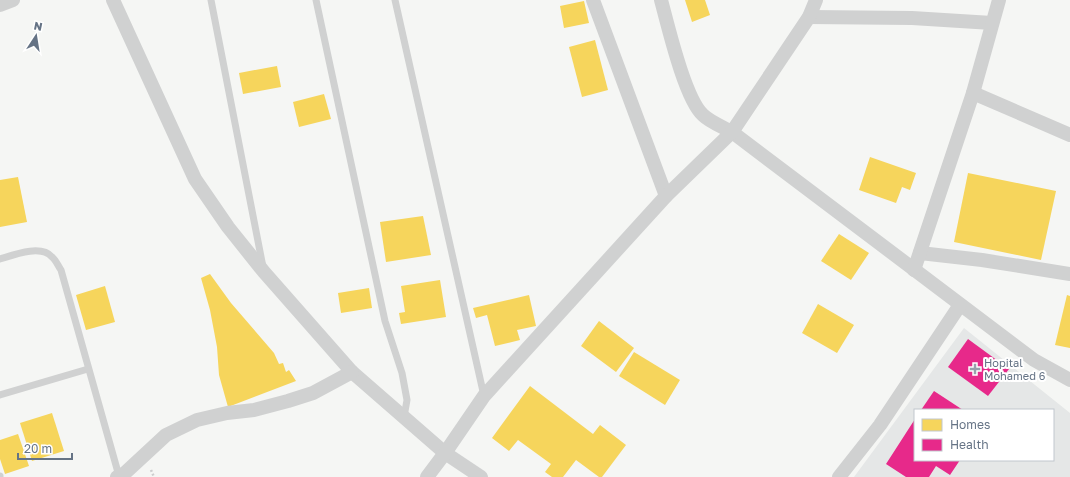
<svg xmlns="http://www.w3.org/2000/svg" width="1070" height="477" viewBox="0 0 1070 477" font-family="'Golos Text',sans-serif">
	<rect width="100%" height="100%" fill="#f5f6f4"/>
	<path fill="#e5e7e7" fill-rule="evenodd" d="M964,328L1070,413V477H854ZM915,410H1053V460H915Z"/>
	<g fill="#f6d55c">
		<polygon points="685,0 705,0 710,15 692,22"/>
		<polygon points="584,1 589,23 564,28 560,6"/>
		<polygon points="595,40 608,90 582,97 569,47"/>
		<polygon points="277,66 281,87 243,94 239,73"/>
		<polygon points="324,94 331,119 299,127 293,102"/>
		<polygon points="870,157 916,173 910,190 902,187 896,203 859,190"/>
		<polygon points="968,173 1056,191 1041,260 954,242"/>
		<polygon points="18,177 27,222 0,227 0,180"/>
		<polygon points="423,216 431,255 386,262 380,222"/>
		<polygon points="839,234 869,253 851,280 821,261"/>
		<polygon points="210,274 231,303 274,353 279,364 283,363 286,372 289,370 296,381 228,407 219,375 217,347 210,310 201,278"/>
		<polygon points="440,280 446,317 401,324 399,313 405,312 401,286"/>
		<polygon points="105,286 115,322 86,330 76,295"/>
		<polygon points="369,288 372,308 341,313 338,293"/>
		<polygon points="529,295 536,326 517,330 520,340 495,346 487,315 476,318 473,308"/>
		<polygon points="1067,295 1070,296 1070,348 1055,345"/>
		<polygon points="818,304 854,325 837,353 802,333"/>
		<polygon points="599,321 634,348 616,372 581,346"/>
		<polygon points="634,352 680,380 665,405 619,376"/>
		<polygon points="530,386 593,434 600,425 626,445 602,477 599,477 576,460 563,477 552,477 545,472 551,464 518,440 509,451 492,438"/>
		<polygon points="52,413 64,451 32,461 20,423"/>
		<polygon points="18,434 29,466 5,474 0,459 0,440"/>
	</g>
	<g fill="#e7298a">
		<polygon points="968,339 1009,369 988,396 948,367"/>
		<polygon points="934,391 963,410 921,410"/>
		<polygon points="915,419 915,460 960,460 950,475 936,466 929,477 906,477 886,464"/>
	</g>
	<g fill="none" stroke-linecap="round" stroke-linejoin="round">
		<polyline stroke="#cccdce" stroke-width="2.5" stroke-dasharray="2 2" stroke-linecap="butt" points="151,470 154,477"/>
		<g stroke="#d0d1d1" stroke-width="7">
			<polyline points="211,0 263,267"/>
			<polyline points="316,0 385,321 402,373 407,400 404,417"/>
			<polyline points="395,0 484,396"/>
			<path d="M0,259C13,255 41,244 52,257C56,260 58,266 61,270L119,476"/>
			<polyline points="0,395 88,369"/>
			<polyline points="0,476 0,477"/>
		</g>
		<g stroke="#d0d1d1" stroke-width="14">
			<polyline points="113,0 195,179 228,227 264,272 352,372 445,453 481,477"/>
			<polyline points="593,0 666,196"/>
			<path d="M661,0C668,26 685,99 703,115C710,122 723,127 732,132L1034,360L1070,380"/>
			<polyline points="0,5 13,0"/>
			<polyline points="809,17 912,18 992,23"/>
			<polyline points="973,93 1070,135"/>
			<polyline points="920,253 982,260 1070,274"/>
			<polyline points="914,270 973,93 999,0"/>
			<polyline points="117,477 125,473 166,435 197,420 227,413 254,410 288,401 313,393 352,372"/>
			<polyline points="427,477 445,453 484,396 666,196 732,132 809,17 816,0"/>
			<polyline points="839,477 880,425 960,305"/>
		</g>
	</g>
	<path fill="#97a1ac" stroke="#fff" stroke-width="1.5" d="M973 363h4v4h4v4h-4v4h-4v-4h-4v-4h4z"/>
	<g text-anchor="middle" stroke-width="4" stroke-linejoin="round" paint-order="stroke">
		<g font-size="11" fill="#657385" stroke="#fff" text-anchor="start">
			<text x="984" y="367">Hopital<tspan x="984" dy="13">Mohamed 6</tspan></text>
		</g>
	</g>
	<rect x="914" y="409" width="140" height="52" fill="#ffffff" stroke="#c1c7ce"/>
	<rect x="922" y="419" width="20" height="12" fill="#f6d55c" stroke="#c1c7ce"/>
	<text x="950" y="429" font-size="12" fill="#657385">Homes</text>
	<rect x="922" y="439" width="20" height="12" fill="#e7298a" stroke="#c1c7ce"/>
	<text x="950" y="449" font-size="12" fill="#657385">Health</text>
	<g transform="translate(36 36) rotate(12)" stroke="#ffffff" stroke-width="3" paint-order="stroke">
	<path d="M0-3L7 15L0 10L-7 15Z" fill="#657385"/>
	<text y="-6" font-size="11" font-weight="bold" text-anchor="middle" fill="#657385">N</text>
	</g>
	<path d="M18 453v6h54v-6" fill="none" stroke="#657385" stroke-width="2"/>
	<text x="24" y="453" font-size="12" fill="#657385" stroke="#ffffff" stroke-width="3" paint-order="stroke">20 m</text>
</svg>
